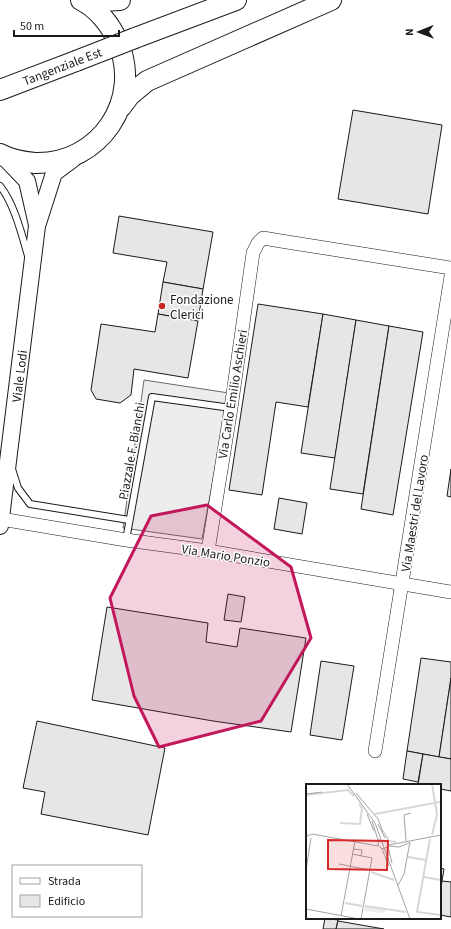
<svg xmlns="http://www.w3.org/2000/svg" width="451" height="929" viewBox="0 0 451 929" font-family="'Source Sans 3',sans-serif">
	<rect width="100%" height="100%" fill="#fff"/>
	<polygon fill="#ededed" stroke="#6a6a6a" points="144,380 229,393 202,539 123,528"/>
	<g fill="#e6e6e6" stroke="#1a1a1a">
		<polygon points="353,110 442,125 428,214 338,199"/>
		<polygon points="119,216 213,232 203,289 163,282 167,262 113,253"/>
		<polygon points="163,282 203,289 198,321 158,314"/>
		<polygon points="258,304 323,314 308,407 276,402 262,495 229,490"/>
		<polygon points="158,314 198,321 188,378 134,369 131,395 120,403 96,399 91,390 101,324 155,332"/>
		<polygon points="323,314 356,320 335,458 301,453"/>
		<polygon points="356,320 389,326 363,494 330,489"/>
		<polygon points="389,326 423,332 393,515 361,509"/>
		<polygon points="451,469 451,497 447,496"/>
		<polygon points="279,498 307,503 302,534 274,529"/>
		<polygon points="228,594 245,597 241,622 224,620"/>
		<polygon points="107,607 208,623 206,642 237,647 240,628 306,638 291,732 213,721 92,700"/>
		<polygon points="421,658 451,662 451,678 439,757 407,751"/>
		<polygon points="321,661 354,666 342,740 310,735"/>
		<polygon points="451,678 451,759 439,757"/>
		<polygon points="37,721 165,748 148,835 41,814 45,792 23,788"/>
		<polygon points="407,751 423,754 418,782 403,779"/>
		<polygon points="423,754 451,759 451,791 440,789 440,785 418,785"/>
		<polygon points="440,868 444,869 442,881 440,880"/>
		<polygon points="442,881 451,882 451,917 440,915 440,894"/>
		<polygon points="325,918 338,920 336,929 323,929"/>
		<polygon points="338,921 384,929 336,929"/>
	</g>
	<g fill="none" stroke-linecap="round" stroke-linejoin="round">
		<g stroke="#1a1a1a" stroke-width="8">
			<g id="service">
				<path d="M0,186C14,203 22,235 28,256"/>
				<polyline points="12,469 18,488 30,504 129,520"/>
				<polyline points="126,540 152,397 231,408"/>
			</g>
		</g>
		<g stroke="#1a1a1a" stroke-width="14">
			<g id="minor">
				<polyline points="1,519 126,540 208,551 451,592"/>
				<polyline points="208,551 231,408 253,253 258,243 263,238 287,242 451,268"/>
				<polyline points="375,751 451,276"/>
			</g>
		</g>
		<g stroke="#1a1a1a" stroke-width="18">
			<g id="tertiary">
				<polyline points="3,156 27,181 37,225"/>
				<polyline points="0,526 37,226 54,173 73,159"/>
			</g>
		</g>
		<g stroke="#1a1a1a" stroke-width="22">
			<g id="primary">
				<polyline points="85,2 120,0"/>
				<polyline points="135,38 236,0"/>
				<polyline points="0,90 76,61"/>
				<polyline points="121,107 130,95 147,81 331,0"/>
				<path d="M0,154C11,160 23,162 35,163C100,165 144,99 117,40C110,24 97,8 81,0"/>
			</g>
		</g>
		<use href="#service" stroke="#fff" stroke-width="6"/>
		<use href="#minor" stroke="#fff" stroke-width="13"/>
		<use href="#tertiary" stroke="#fff" stroke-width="16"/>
		<use href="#primary" stroke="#fff" stroke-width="20"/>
		<g stroke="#1a1a1a" stroke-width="22" stroke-linecap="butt">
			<polyline id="primary-bridge" points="76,61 135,38"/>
		</g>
		<use href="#primary-bridge" stroke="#fff" stroke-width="20"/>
	</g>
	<path fill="#c2185b" fill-opacity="0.2" stroke="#c2185b" stroke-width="3" stroke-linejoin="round" d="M207,505L291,567L311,638L261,721L159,747L134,696L110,598L151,516Z"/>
	<circle fill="#c62828" stroke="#fff" stroke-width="1.5" cx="162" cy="306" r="4"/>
	<g text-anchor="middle" stroke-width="3" stroke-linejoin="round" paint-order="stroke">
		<g font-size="13" fill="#1a1a1a" stroke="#fff">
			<text transform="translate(62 66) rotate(-21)" y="5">Tangenziale Est</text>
			<text transform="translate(19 376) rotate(-83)" y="5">Viale Lodi</text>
			<text transform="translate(232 394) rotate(-81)" y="5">Via Carlo Emilio Aschieri</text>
			<text transform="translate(131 451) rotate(-80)" y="5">Piazzale F. Bianchi</text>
			<text transform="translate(414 513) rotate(-81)" y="5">Via Maestri del Lavoro</text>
			<text transform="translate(226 555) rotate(9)" y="5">Via Mario Ponzio</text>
		</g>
		<g font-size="13" fill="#1a1a1a" stroke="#fff" text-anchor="start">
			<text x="170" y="304">Fondazione<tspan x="170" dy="15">Clerici</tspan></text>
		</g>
	</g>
	<g transform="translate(306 784)">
		<rect width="135" height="135" fill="#fff"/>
		<path d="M59,122L80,124L79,129L58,127Z" fill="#ededed"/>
		<path fill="none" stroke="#d7d7d7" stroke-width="2" d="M0,11L42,6L48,12M69,30L134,18M34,39L54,40L56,24L53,20M77,47L83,57L90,58M126,51L131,31L126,0M124,55L111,128L135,131M102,73L120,76M65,88L88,96M118,93L135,96M39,119L56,122M59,122L100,128"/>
		<path fill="none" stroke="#a3a3a3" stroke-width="1" d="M41,0L69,39L104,135M50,9L72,35L77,48M0,10L16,8M61,30L68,47M66,37L72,56M72,40L79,54M1,52L6,50L72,62M73,55L72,61L76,65L82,63V57M100,57L98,31L105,29M83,61L135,51M83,62L93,63L103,59M82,63L86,79M47,65L56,66L55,72M76,65L83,82M46,70L66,74L55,135M33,80L64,86M0,86L5,54M92,101L98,90L104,58M0,125L53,135M35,132L49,57"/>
		<path fill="#d62828" fill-opacity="0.15" stroke="#d62828" stroke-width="2" d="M22,56L82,57L81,86L22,85Z"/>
		<rect width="135" height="135" fill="none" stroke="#1a1a1a" stroke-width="2"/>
	</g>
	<rect x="12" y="865" width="130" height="52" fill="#ffffff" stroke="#a3a3a3"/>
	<rect x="20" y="878" width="20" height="6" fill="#ffffff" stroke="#a3a3a3"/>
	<text x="48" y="885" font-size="12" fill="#1a1a1a">Strada</text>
	<rect x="20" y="895" width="20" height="12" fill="#e6e6e6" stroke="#a3a3a3"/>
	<text x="48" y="905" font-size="12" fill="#1a1a1a">Edificio</text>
	<g transform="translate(419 32) rotate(269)" stroke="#ffffff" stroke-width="3" paint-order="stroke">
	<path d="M0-3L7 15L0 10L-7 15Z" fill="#1a1a1a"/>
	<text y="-6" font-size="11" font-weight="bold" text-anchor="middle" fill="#1a1a1a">N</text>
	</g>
	<path d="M14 30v6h105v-6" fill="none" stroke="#1a1a1a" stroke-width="2"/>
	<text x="20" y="30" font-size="12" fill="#1a1a1a" stroke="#ffffff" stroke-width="3" paint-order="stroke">50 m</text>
</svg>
